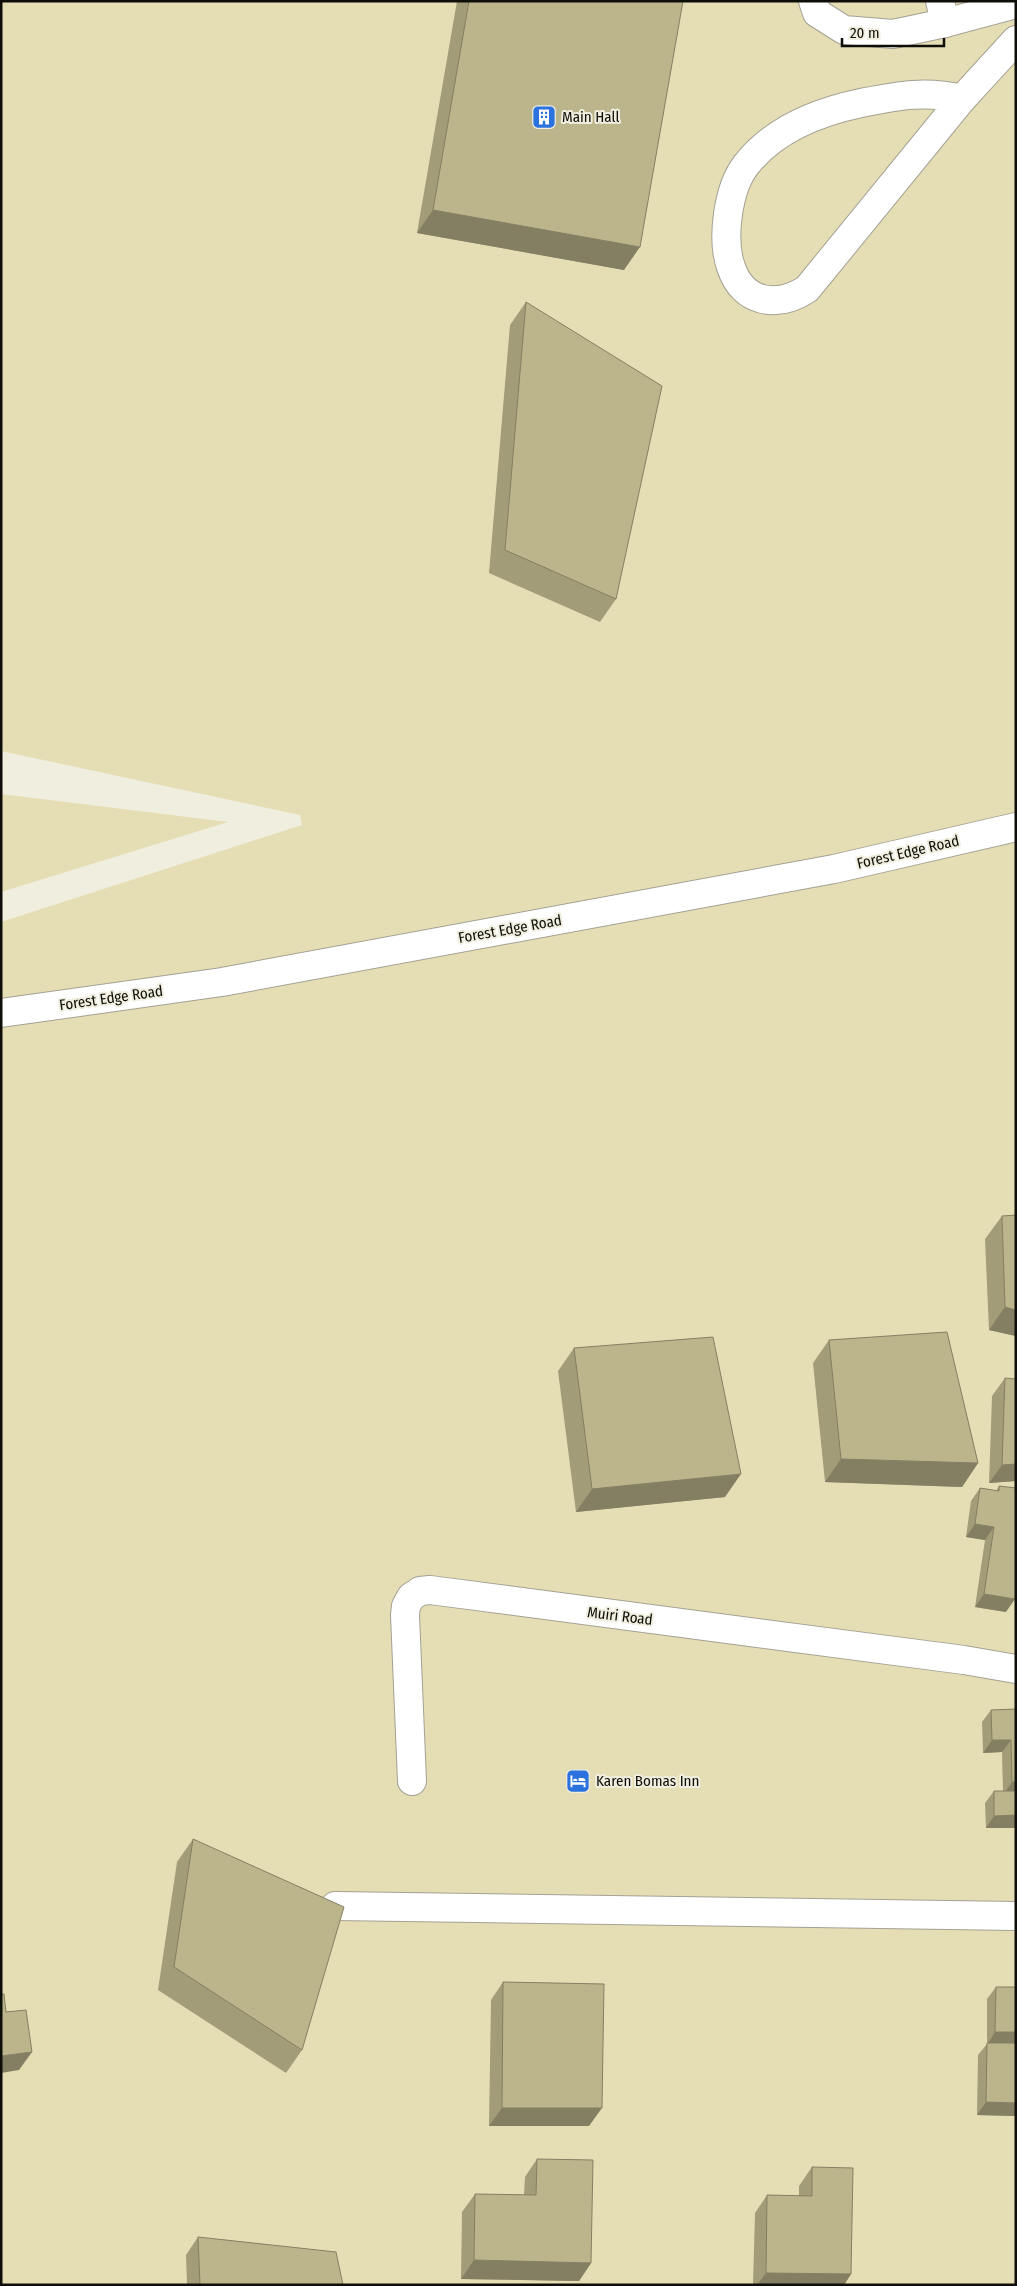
<svg xmlns="http://www.w3.org/2000/svg" width="1017" height="2286" viewBox="0 0 1017 2286" font-family="'Fira Sans Condensed',sans-serif">
	<rect width="100%" height="100%" fill="#f0eede"/>
	<g fill="#e5deb5">
		<polygon points="1,1 1016,1 1016,2285 1,2285 1,922 302,825 300,815 1,751"/>
		<polygon points="1,794 228,822 1,892"/>
	</g>
	<g fill="none" stroke-linecap="round" stroke-linejoin="round">
		<g stroke="#a4a193" stroke-width="30">
			<g id="minor">
				<polyline points="813,1 817,13 844,30 893,34 945,23"/>
				<polyline points="940,1 945,23 1016,4"/>
				<path d="M962,99C925,90 897,96 861,103C818,112 774,129 746,165C728,188 721,239 731,267C743,304 778,308 807,289L962,99L1016,40"/>
				<polyline points="1,1013 222,982 834,869 1016,827"/>
				<polyline points="412,1781 405,1615 406,1606 411,1597 420,1591 430,1590 964,1660 1016,1669"/>
				<polyline points="335,1906 1016,1916"/>
			</g>
		</g>
		<use href="#minor" stroke="#fff" stroke-width="28"/>
	</g>
	<g fill="#a29c78">
		<polygon points="457,1 683,1 624,270 417,233"/>
		<polygon points="526,302 616,599 600,622 489,573 510,325"/>
		<polygon points="1002,1216 1016,1336 989,1330 985,1239"/>
		<polygon points="829,1340 978,1463 962,1487 825,1482 813,1363"/>
		<polygon points="574,1348 725,1497 576,1512 558,1371"/>
		<polygon points="1005,1378 1016,1481 989,1483 992,1396"/>
		<polygon points="999,1486 1006,1612 975,1607 985,1540 966,1537 971,1501 980,1488 996,1491"/>
		<polygon points="1016,1709 1016,1828 986,1828 985,1803 994,1791 1003,1791 1002,1752 983,1753 982,1722 991,1710"/>
		<polygon points="193,1839 302,2050 286,2073 158,1990 177,1862"/>
		<polygon points="503,1982 589,2126 489,2126 491,2000"/>
		<polygon points="996,1987 1016,1987 1016,2116 977,2115 978,2055 987,2044 987,1999"/>
		<polygon points="537,2159 591,2263 579,2281 461,2279 462,2212 475,2194 524,2195 525,2177"/>
		<polygon points="812,2167 851,2274 844,2285 753,2285 755,2213 767,2195 799,2196 799,2186"/>
		<polygon points="198,2237 343,2285 187,2285 186,2255"/>
	</g>
	<g fill="#847f62">
		<polygon points="433,210 640,247 624,270 417,233"/>
		<polygon points="1005,1307 1016,1310 1016,1336 989,1330"/>
		<polygon points="841,1459 978,1463 962,1487 825,1482"/>
		<polygon points="1016,1464 1016,1481 989,1483 1002,1465"/>
		<polygon points="741,1474 725,1497 576,1512 592,1489"/>
		<polygon points="975,1524 994,1527 985,1540 966,1537"/>
		<polygon points="984,1594 1015,1599 1006,1612 975,1607"/>
		<polygon points="992,1740 1011,1740 1002,1752 983,1753"/>
		<polygon points="1012,1782 1016,1782 1016,1795 1003,1795"/>
		<polygon points="1016,1815 1016,1828 986,1828 994,1816"/>
		<polygon points="995,2032 1016,2032 1016,2045 987,2045"/>
		<polygon points="32,2052 19,2070 1,2073 1,2056"/>
		<polygon points="986,2102 1016,2103 1016,2116 977,2115"/>
		<polygon points="502,2108 602,2108 589,2126 489,2126"/>
		<polygon points="474,2260 591,2263 579,2281 461,2279"/>
		<polygon points="766,2273 851,2274 844,2285 757,2285"/>
	</g>
	<g fill="#bcb58c" stroke="#847f62">
		<polygon points="469,1 683,1 640,247 433,210"/>
		<polygon points="526,302 662,386 616,599 505,550"/>
		<polygon points="1016,1215 1016,1310 1005,1307 1002,1216"/>
		<polygon points="947,1332 978,1463 841,1459 829,1340"/>
		<polygon points="713,1337 741,1474 592,1489 574,1348"/>
		<polygon points="1005,1378 1016,1379 1016,1464 1002,1465"/>
		<polygon points="999,1486 1016,1488 1016,1593 1015,1599 984,1594 994,1527 975,1524 980,1488 999,1491"/>
		<polygon points="1016,1709 1016,1782 1012,1782 1011,1740 992,1740 991,1710"/>
		<polygon points="994,1791 1016,1791 1016,1815 994,1816"/>
		<polygon points="193,1839 344,1907 302,2050 174,1967"/>
		<polygon points="503,1982 604,1984 602,2108 502,2108"/>
		<polygon points="996,1987 1016,1987 1016,2032 995,2032"/>
		<polygon points="1,1994 4,1994 6,2012 26,2010 32,2052 1,2056"/>
		<polygon points="987,2043 1016,2043 1016,2103 986,2102"/>
		<polygon points="537,2159 593,2160 591,2263 474,2260 475,2194 536,2195"/>
		<polygon points="812,2167 853,2168 851,2274 766,2273 767,2195 812,2196"/>
		<polygon points="198,2237 336,2252 343,2285 200,2285"/>
	</g>
	<defs>
		<g id="building-square" transform="scale(1.25)"><rect x="-9" y="-9" width="18" height="18" rx="4" fill="#2b72de" stroke="#f0eede"/><path d="M-4-6H4V6H1V3H-1V6H-4ZM-2.5-4.3h1.7v1.8h-1.7ZM.8-4.3h1.7v1.8H.8ZM-2.5-1h1.7V.8h-1.7ZM.8-1h1.7V.8H.8Z" fill="#fff"/></g>
		<g id="hotel-square" transform="scale(1.25)"><rect x="-9" y="-9" width="18" height="18" rx="4" fill="#2b72de" stroke="#f0eede"/><path d="M-6-4.5h1.5V1H6V5H4.5V3h-9V5H-6ZM-4 0a1.8 1.8 0 1 1 3.6 0ZM.5 0V-2.5h3Q6-2.5 6 0Z" fill="#fff"/></g>
	</defs>
	<g fill-rule="evenodd">
		<use href="#building-square" x="544" y="117"/>
		<use href="#hotel-square" x="578" y="1781"/>
	</g>
	<g text-anchor="middle" stroke-width="4" stroke-linejoin="round" paint-order="stroke">
		<g font-size="15" fill="#0e0d08" stroke="#f0eede" text-anchor="start">
			<text x="562" y="122">Main Hall</text>
			<text x="596" y="1786">Karen Bomas Inn</text>
		</g>
		<g font-size="15" fill="#0e0d08" stroke="#f0eede">
			<text transform="translate(908 852) rotate(-13)" y="5">Forest Edge Road</text>
			<text transform="translate(510 929) rotate(-10)" y="5">Forest Edge Road</text>
			<text transform="translate(111 998) rotate(-8)" y="5">Forest Edge Road</text>
			<text transform="translate(620 1616) rotate(7)" y="5">Muiri Road</text>
		</g>
	</g>
	<rect width="1017" height="2286" fill="none" stroke="#0e0d08" stroke-width="5"/>
	<path d="M842 38v8h102v-8" fill="none" stroke="#0e0d08" stroke-width="2.5"/>
	<text x="850" y="38" font-size="15" fill="#0e0d08" stroke="#f0eede" stroke-width="4" paint-order="stroke">20 m</text>
</svg>
